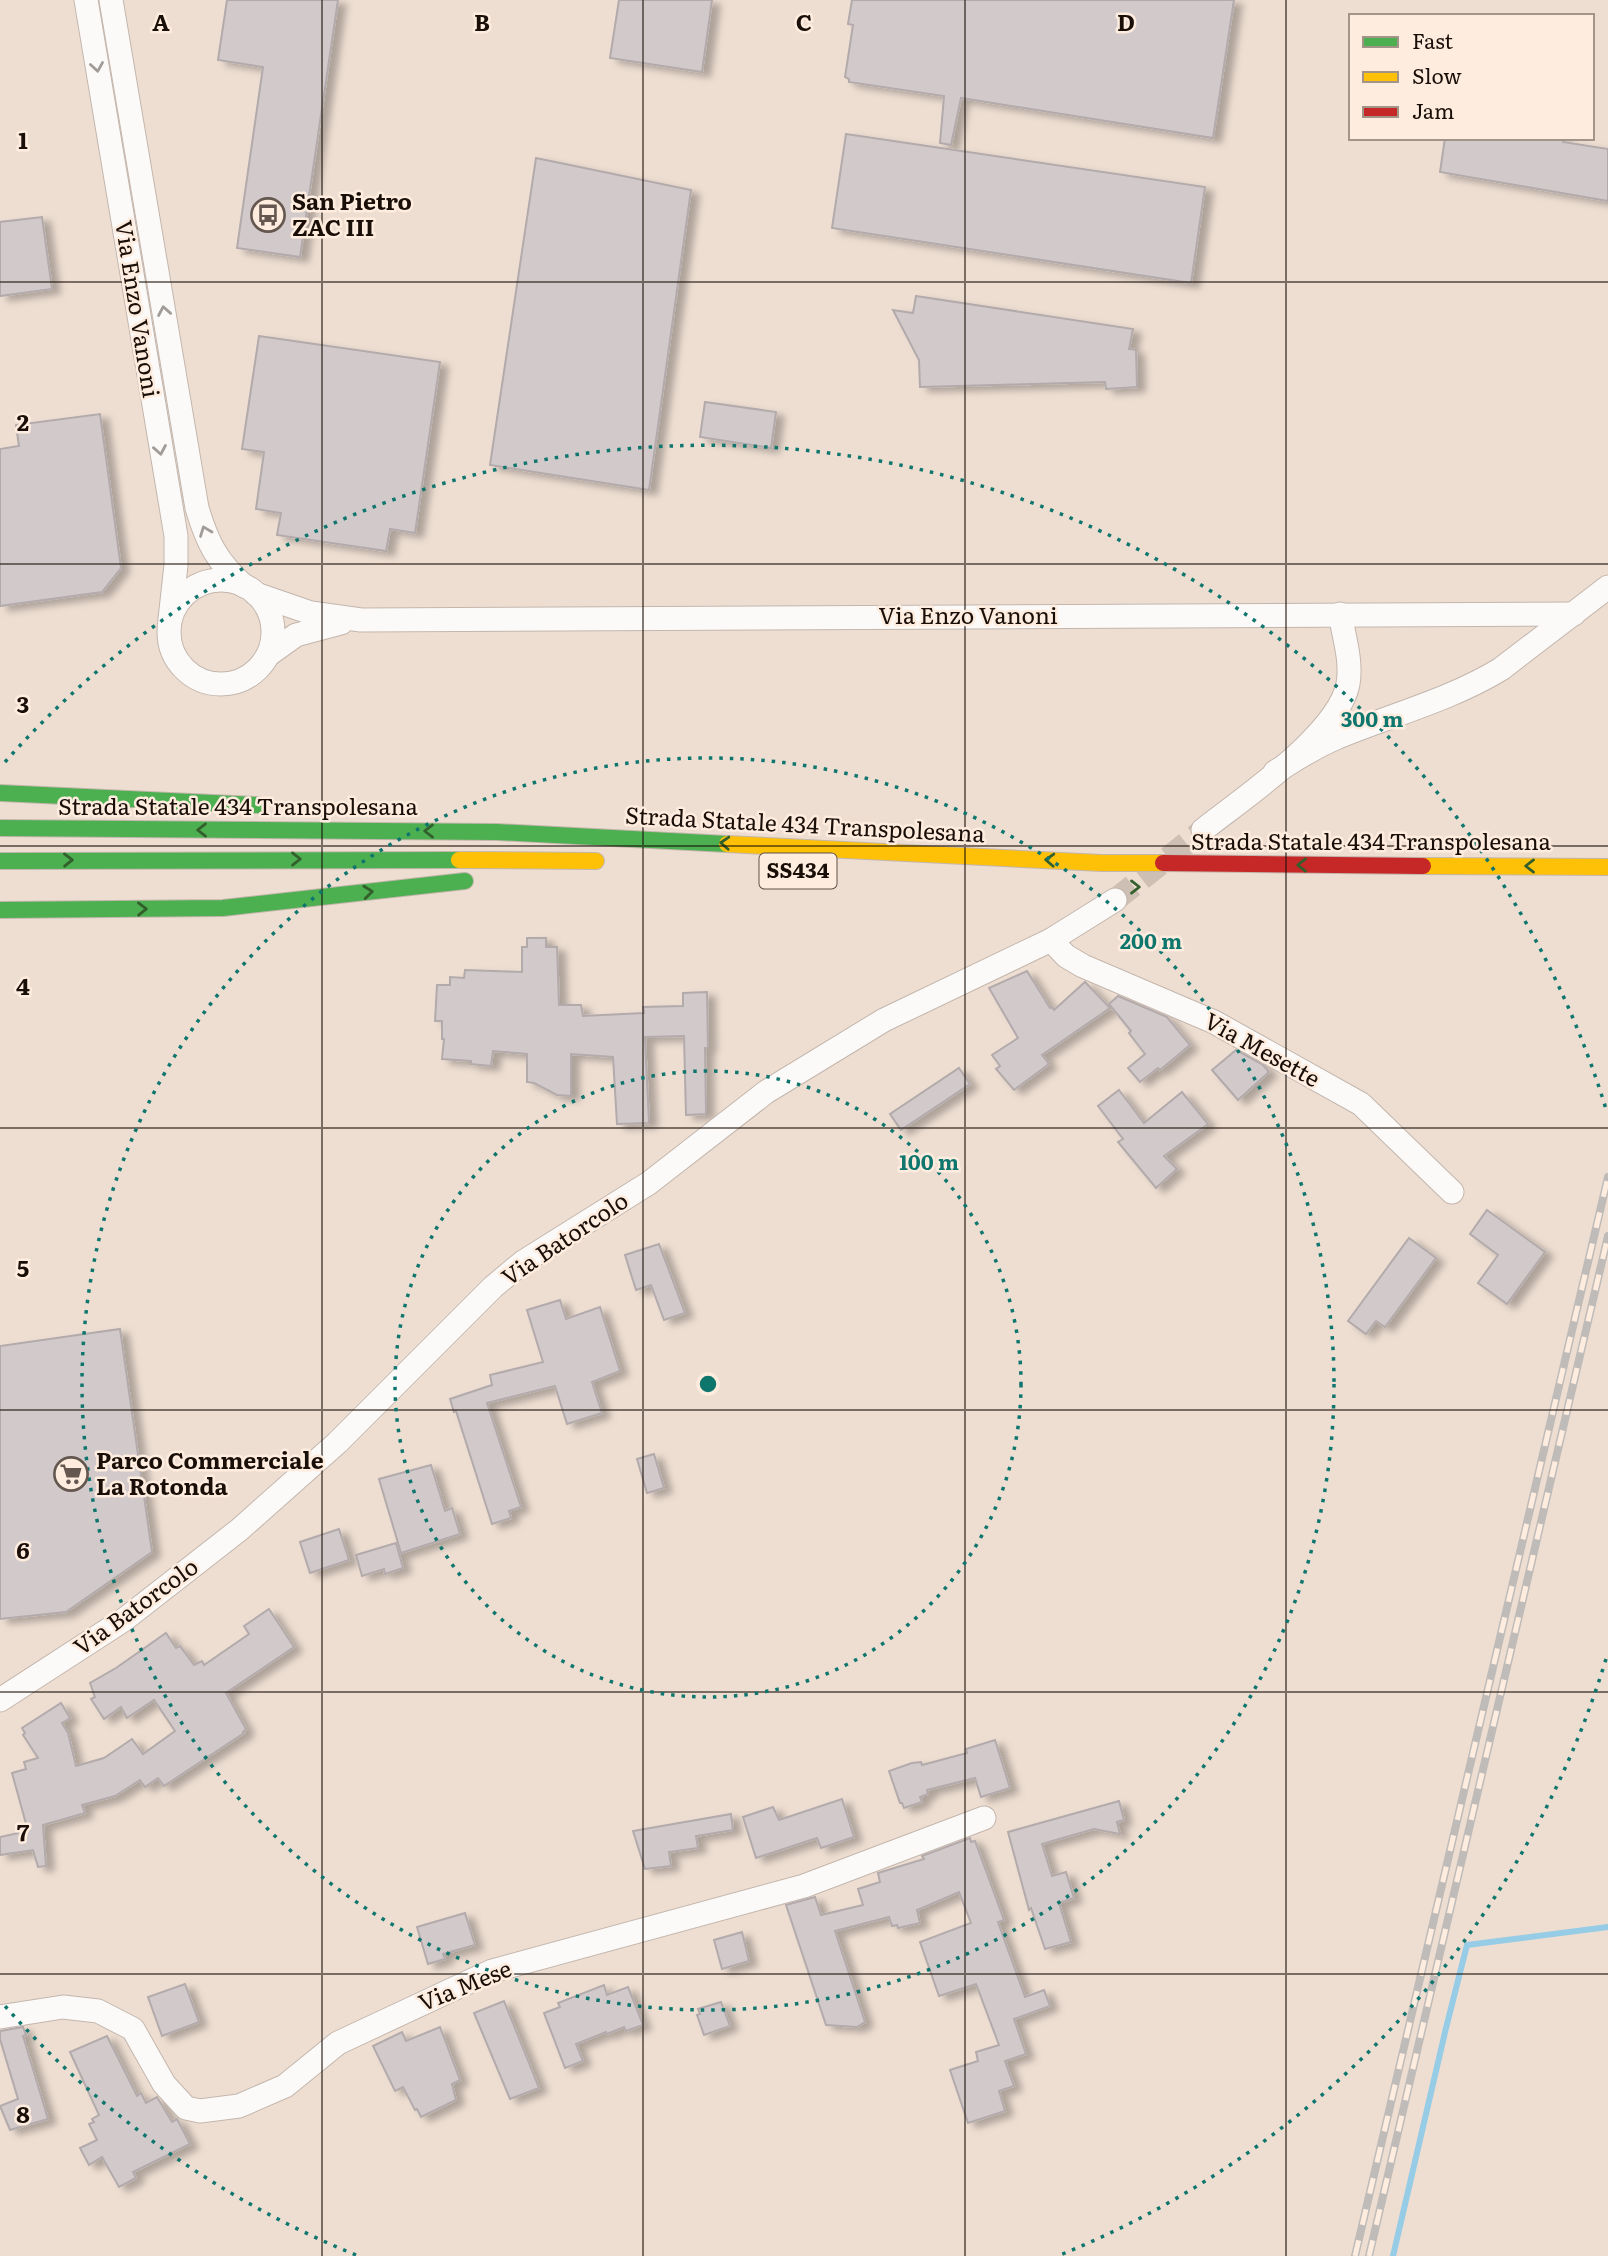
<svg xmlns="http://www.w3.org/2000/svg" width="1608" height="2256" viewBox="0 0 1608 2256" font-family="Literata,serif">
	<defs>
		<filter id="shadow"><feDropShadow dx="8" dy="4.5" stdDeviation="3.5" flood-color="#0004"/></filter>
	</defs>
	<rect width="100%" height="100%" fill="#eeded2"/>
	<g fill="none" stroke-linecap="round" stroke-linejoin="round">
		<polyline stroke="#96cce6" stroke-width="6" points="1393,2256 1446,2028 1467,1945 1608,1927"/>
	</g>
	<g fill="#d2caca" stroke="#b3aaab" stroke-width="2" filter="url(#shadow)">
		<polygon points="227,0 338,0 300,257 237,248 263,67 218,60"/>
		<polygon points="619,0 712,0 702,72 610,58"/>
		<polygon points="852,0 1234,0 1213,138 961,98 951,145 940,143 944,96 849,82 849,79 845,77 853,25 848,24"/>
		<polygon points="846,134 1205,187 1191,283 832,228"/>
		<polygon points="1445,138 1563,138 1563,142 1608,149 1608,201 1440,172"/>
		<polygon points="536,158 691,190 649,490 490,465"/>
		<polygon points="42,217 52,289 0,296 0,222"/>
		<polygon points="916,296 1133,329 1129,349 1136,350 1137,387 1106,389 1105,382 920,387 919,360 893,310 913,313"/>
		<polygon points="259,336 440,362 415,533 390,529 386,551 277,535 281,513 256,509 264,452 242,449"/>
		<polygon points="705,402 776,412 771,448 700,437"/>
		<polygon points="100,414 121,568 102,592 0,606 0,449 19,446 16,425"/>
		<polygon points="527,938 546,938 546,947 557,947 559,1005 581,1005 583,1016 644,1013 643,1007 683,1006 683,993 707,992 708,1048 705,1048 706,1114 686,1115 684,1036 645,1037 649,1123 617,1124 613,1057 571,1054 571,1096 557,1095 534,1083 527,1082 527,1054 493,1051 491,1066 471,1064 471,1061 442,1059 444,1039 442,1039 442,1021 435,1021 437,985 450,985 450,977 464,978 465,970 522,972 522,947 527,947"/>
		<polygon points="1027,971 1050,1008 1052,1007 1054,1010 1085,982 1110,1008 1042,1055 1049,1064 1014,1090 996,1069 1000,1066 992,1055 1018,1038 989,988"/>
		<polygon points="1118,996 1167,1017 1190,1045 1160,1070 1158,1068 1140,1082 1128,1068 1145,1054 1129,1033 1131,1031 1109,1004"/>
		<polygon points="1236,1050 1263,1065 1269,1072 1238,1100 1212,1070"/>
		<polygon points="959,1068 970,1084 901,1130 890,1114"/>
		<polygon points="1119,1090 1144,1123 1182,1092 1208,1124 1164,1156 1177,1169 1156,1188 1118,1142 1123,1139 1098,1106"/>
		<polygon points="1487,1210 1545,1252 1507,1304 1478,1283 1498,1255 1470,1234"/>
		<polygon points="1409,1238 1436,1258 1385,1327 1376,1321 1366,1334 1348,1321"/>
		<polygon points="659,1244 685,1313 664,1320 651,1285 636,1290 625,1255"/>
		<polygon points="560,1300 566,1319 600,1307 620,1371 592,1382 602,1413 567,1424 555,1386 487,1403 521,1507 509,1511 511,1518 492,1524 456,1411 454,1412 450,1399 492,1385 490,1375 543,1362 527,1310"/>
		<polygon points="120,1329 152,1552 66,1612 0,1619 0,1346"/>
		<polygon points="654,1454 664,1488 647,1493 637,1459"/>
		<polygon points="431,1465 445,1511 452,1508 460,1534 401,1553 379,1479"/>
		<polygon points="339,1529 349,1560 310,1573 300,1542"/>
		<polygon points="396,1543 403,1568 385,1574 384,1569 362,1576 356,1555"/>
		<polygon points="269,1609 294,1647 226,1693 246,1729 243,1732 244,1733 164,1786 158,1778 145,1787 140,1780 115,1796 82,1805 85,1813 43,1825 46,1866 38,1867 33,1850 0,1855 0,1837 28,1831 12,1773 26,1769 24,1762 38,1758 23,1735 25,1733 22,1728 61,1703 70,1718 62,1723 68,1733 76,1766 104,1758 132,1739 143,1754 175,1731 154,1700 127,1718 121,1707 104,1719 91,1699 95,1697 90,1683 116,1668 166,1633 176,1648 180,1646 194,1665 202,1661 204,1665 249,1634 244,1626"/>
		<polygon points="995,1740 1010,1788 981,1797 975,1778 927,1790 928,1794 920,1797 922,1802 904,1808 902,1803 900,1803 889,1771 912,1763 921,1762 922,1765 967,1753 966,1749"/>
		<polygon points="842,1799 854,1837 821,1848 817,1838 756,1858 743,1817 773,1807 779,1820"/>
		<polygon points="1119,1801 1124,1820 1117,1822 1120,1834 1094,1829 1042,1844 1052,1876 1066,1872 1074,1898 1059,1903 1071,1942 1045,1949 1031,1908 1029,1910 1008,1832"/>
		<polygon points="731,1814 733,1830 696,1836 698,1848 669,1852 671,1866 645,1869 633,1831"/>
		<polygon points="970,1838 971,1842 975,1841 1004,1920 998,1922 1025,1997 1044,1990 1050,2006 1014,2019 1026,2054 1005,2061 1014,2086 999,2091 1005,2111 968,2123 950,2070 978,2061 976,2052 999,2045 976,1984 939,1996 920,1942 971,1923 959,1892 917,1910 920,1923 898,1928 897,1925 892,1926 889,1917 835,1931 865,2022 857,2027 826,2025 786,1905 815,1897 821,1915 863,1905 858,1889 880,1882 878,1873 924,1859 922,1856"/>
		<polygon points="465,1913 475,1945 443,1954 445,1959 428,1964 417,1927"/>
		<polygon points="742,1932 749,1961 722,1969 714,1940"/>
		<polygon points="185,1984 199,2022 162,2036 148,1997"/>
		<polygon points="604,1985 607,1995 628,1987 643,2025 626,2031 624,2027 607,2034 606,2032 576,2044 583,2061 565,2068 544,2013 560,2007 558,2003"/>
		<polygon points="504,2001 539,2088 510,2099 474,2013"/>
		<polygon points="721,2002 730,2026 704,2035 697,2015 700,2014 698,2009"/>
		<polygon points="23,2027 26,2035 23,2036 48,2119 10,2130 0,2106 18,2099 0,2039 0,2031"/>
		<polygon points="440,2027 460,2080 452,2084 456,2100 421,2117 417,2109 415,2110 403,2087 395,2091 373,2046 402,2032 406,2041"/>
		<polygon points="107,2036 137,2096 141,2093 146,2103 157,2097 172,2122 177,2119 190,2144 133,2172 136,2178 119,2187 102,2157 89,2165 80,2148 97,2140 89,2124 94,2122 92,2119 99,2115 70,2052"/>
	</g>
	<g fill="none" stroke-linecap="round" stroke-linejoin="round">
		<polyline stroke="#cebfb4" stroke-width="23" stroke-dasharray="23 11" stroke-linecap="butt" points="1115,900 1203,830"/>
		<g stroke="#c3b6ad" stroke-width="25">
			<g id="street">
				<polyline points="86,0 176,536 176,565 170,619"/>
				<path d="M111,0L197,508C207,542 217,562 244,586"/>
				<circle cx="221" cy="632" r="52"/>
				<polyline points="256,594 311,613 361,620 1574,614"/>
				<polyline points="268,655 296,635 341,623"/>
				<path d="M1275,772C1295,760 1314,747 1336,738C1391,715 1450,700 1501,669L1608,587"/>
				<path d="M1203,830C1243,798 1338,735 1348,684C1352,662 1344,636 1340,614"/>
				<polyline points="1051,940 1066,956 1083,966 1214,1022 1361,1104 1452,1192"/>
				<polyline points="0,1700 125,1619 239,1530 337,1443 493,1287 523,1262 649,1183 766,1092 884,1020 1051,940 1115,900"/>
				<polyline points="0,2017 63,2007 98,2011 133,2029 164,2084 186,2108 200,2111 239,2106 285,2086 338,2043 492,1971 804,1886 984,1818"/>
			</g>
		</g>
		<g stroke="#c3b6ad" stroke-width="18">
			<g id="fast">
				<polyline points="0,793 258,805"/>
				<polyline points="0,828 497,832 727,844"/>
				<polyline points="0,861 459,860"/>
				<polyline points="0,910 223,908 465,881"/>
			</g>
		</g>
		<g stroke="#c3b6ad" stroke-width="18">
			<g id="slow">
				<polyline points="727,844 1102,863 1163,863"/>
				<polyline points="459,860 596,861"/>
				<polyline points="1423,866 1608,867"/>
			</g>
		</g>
		<g stroke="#c3b6ad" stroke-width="18">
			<polyline id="jam" points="1163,863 1423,866"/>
		</g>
		<use href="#street" stroke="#fcfaf8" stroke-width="23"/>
		<use href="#fast" stroke="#4caf50" stroke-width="16"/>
		<use href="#slow" stroke="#ffc107" stroke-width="16"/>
		<use href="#jam" stroke="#c62828" stroke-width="16"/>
		<g stroke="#bfbbb8" stroke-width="8">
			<g id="rail">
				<polyline points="1355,2256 1608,1177"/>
				<polyline points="1369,2256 1608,1236"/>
			</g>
		</g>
		<use href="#rail" stroke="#feecdf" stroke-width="5" stroke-dasharray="16" stroke-linecap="butt"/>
	</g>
	<defs><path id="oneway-chevron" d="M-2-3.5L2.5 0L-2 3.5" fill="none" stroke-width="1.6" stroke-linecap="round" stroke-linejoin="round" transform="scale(1.75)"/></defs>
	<g stroke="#a19c98">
		<use href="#oneway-chevron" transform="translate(97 67) rotate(81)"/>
		<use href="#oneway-chevron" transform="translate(164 311) rotate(-100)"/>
		<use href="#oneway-chevron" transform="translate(160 450) rotate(80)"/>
		<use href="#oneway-chevron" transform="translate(205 531) rotate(-111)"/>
	</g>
	<g stroke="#325f2c">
		<use href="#oneway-chevron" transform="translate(202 830) rotate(-180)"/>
		<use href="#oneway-chevron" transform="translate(429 831) rotate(-180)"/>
		<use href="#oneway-chevron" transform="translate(725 843) rotate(-177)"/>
		<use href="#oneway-chevron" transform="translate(296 859)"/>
		<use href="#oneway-chevron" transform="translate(68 860) rotate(-1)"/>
		<use href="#oneway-chevron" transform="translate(1050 860) rotate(-177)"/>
		<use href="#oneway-chevron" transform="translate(1302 865) rotate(-180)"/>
		<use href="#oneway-chevron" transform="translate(1530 866) rotate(-180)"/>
		<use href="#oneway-chevron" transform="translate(1135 887)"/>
		<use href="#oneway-chevron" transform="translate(368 892) rotate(-6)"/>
		<use href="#oneway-chevron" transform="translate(142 909) rotate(-1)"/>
	</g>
	<path fill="none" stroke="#190f08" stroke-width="2" stroke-opacity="0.55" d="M322,0V2256M643,0V2256M965,0V2256M1286,0V2256M0,282H1608M0,564H1608M0,846H1608M0,1128H1608M0,1410H1608M0,1692H1608M0,1974H1608"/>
	<g fill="none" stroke="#0f766e" stroke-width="3.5" stroke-dasharray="3.5 7">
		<circle cx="708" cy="1384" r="313"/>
		<circle cx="708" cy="1384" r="626"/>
		<path d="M1606 1659A939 939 0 0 1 1060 2255M356 2255A939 939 0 0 1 5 2006M5 762A939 939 0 0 1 1606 1109"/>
	</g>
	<defs>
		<g id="bus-ring" transform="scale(1.75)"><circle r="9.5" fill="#feecdf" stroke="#64574f" stroke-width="1.5"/><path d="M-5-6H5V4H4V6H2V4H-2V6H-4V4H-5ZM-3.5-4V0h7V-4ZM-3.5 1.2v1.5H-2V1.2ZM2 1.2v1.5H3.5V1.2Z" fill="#64574f"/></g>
		<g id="supermarket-ring" transform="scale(1.75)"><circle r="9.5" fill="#feecdf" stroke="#64574f" stroke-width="1.5"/><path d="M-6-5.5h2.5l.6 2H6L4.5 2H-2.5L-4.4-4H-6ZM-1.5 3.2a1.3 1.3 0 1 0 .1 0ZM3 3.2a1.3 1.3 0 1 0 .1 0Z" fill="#64574f"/></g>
	</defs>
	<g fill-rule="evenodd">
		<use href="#bus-ring" x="268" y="215"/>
		<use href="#supermarket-ring" x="71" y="1474"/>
	</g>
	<g text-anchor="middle" stroke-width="5" stroke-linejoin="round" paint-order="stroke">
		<rect fill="#feecdf" stroke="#5e5148" stroke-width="2" x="759.5" y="853.5" width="77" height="35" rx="5"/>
		<g font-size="21" font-weight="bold" fill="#190f08">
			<text x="798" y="878">SS434</text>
		</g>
		<g font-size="23" font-weight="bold" fill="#190f08" stroke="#feecdf" text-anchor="start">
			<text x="292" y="210">San Pietro<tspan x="292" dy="26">ZAC III</tspan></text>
			<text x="96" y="1469">Parco Commerciale<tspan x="96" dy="26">La Rotonda</tspan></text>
		</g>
		<g font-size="23" fill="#190f08" stroke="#feecdf">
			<text transform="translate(137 309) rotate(81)" y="8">Via Enzo Vanoni</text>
			<text x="968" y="624">Via Enzo Vanoni</text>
			<text x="238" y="815">Strada Statale 434 Transpolesana</text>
			<text transform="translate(805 825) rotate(3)" y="8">Strada Statale 434 Transpolesana</text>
			<text x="1371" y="850">Strada Statale 434 Transpolesana</text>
			<text transform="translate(1262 1050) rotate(29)" y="8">Via Mesette</text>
			<text transform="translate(565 1239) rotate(-34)" y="8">Via Batorcolo</text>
			<text transform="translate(136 1607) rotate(-36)" y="8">Via Batorcolo</text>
			<text transform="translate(465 1986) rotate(-22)" y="8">Via Mese</text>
		</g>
	</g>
	<g font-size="23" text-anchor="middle" font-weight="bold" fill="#190f08" stroke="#feecdf" stroke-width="5" stroke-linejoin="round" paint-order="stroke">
		<text x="161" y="31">A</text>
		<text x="482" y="31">B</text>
		<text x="804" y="31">C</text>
		<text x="1126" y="31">D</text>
		<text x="23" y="149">1</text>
		<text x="23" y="431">2</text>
		<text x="23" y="713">3</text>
		<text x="23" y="995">4</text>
		<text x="23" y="1277">5</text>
		<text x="23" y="1559">6</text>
		<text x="23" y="1841">7</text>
		<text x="23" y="2123">8</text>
	</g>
	<circle cx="708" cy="1384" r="10" fill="#0f766e" stroke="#feecdf" stroke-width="3.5"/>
	<g font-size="21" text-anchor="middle" font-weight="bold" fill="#0f766e" stroke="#feecdf" stroke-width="5" stroke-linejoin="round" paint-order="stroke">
		<text x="1372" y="727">300 m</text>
		<text x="1151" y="949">200 m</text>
		<text x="929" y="1170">100 m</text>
	</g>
	<rect x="1349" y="14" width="245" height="126" fill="#feecdf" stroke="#a29489" stroke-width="2"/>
	<rect x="1363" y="37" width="35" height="10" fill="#4caf50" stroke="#a29489" stroke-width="2"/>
	<text x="1412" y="49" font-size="21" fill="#190f08">Fast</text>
	<rect x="1363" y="72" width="35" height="10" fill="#ffc107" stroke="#a29489" stroke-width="2"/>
	<text x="1412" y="84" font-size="21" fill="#190f08">Slow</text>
	<rect x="1363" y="107" width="35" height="10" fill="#c62828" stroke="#a29489" stroke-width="2"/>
	<text x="1412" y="119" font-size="21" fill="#190f08">Jam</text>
</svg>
